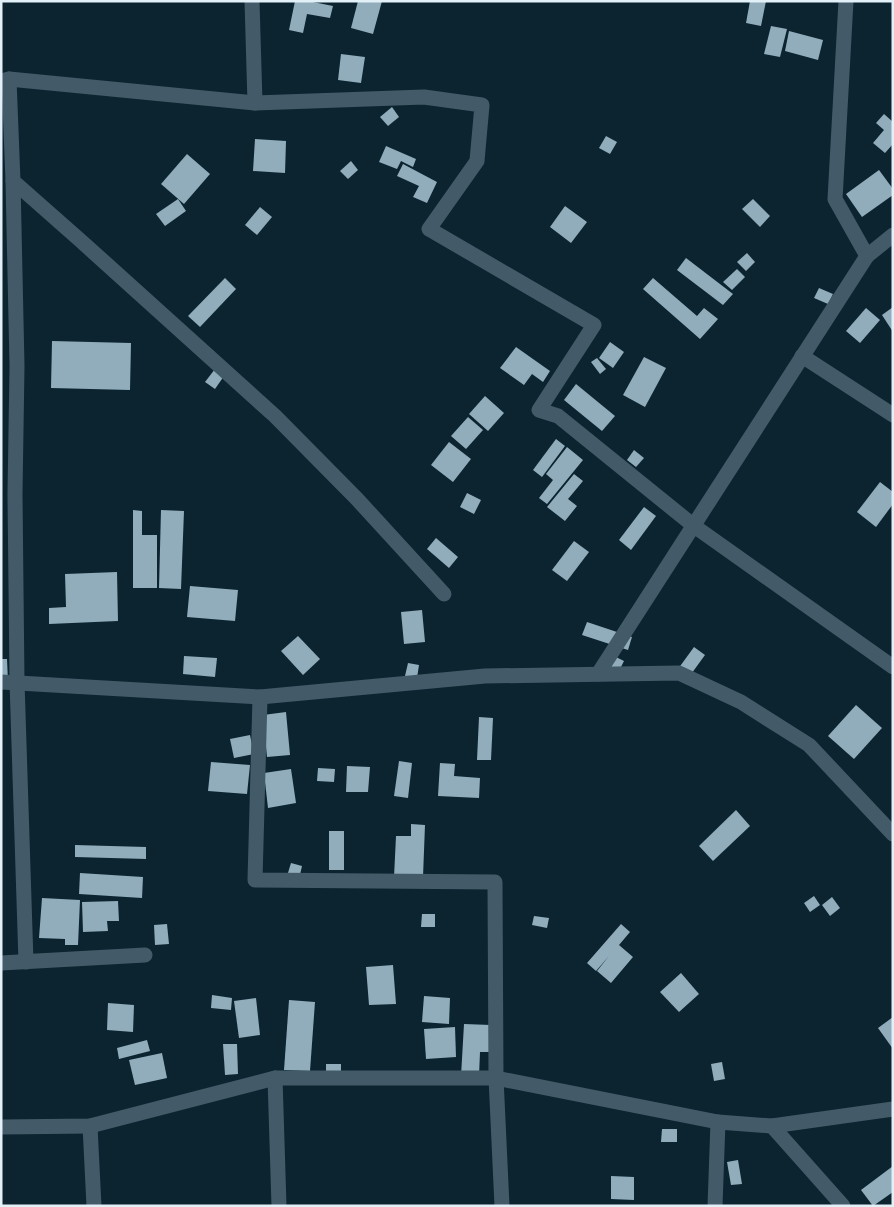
<svg xmlns="http://www.w3.org/2000/svg" width="894" height="1207" viewBox="0 0 894 1207" font-family="Mulish,sans-serif">
	<rect width="100%" height="100%" fill="#0c2430"/>
	<g fill="#91acbb">
		<polygon points="295,1 308,1 333,6 330,18 307,14 303,33 289,30"/>
		<polygon points="358,1 382,1 373,34 351,28"/>
		<polygon points="750,1 766,1 761,26 746,23"/>
		<polygon points="771,26 787,29 780,57 764,54"/>
		<polygon points="789,31 823,40 818,60 785,51"/>
		<polygon points="341,54 365,57 361,83 338,80"/>
		<polygon points="392,107 399,117 388,126 380,117"/>
		<polygon points="884,114 893,122 893,144 885,153 873,143 884,130 876,123"/>
		<polygon points="606,136 617,142 610,154 599,148"/>
		<polygon points="255,139 286,141 285,173 253,171"/>
		<polygon points="386,146 416,159 413,167 401,161 397,169 379,162"/>
		<polygon points="187,154 210,174 184,204 161,184"/>
		<polygon points="351,161 358,170 348,179 340,171"/>
		<polygon points="403,164 437,182 427,203 413,197 419,186 397,176"/>
		<polygon points="879,170 893,189 893,195 862,217 846,194"/>
		<polygon points="178,199 186,211 165,226 156,214"/>
		<polygon points="753,199 770,216 760,227 742,209"/>
		<polygon points="565,206 587,222 571,243 550,227"/>
		<polygon points="260,207 272,217 257,235 245,225"/>
		<polygon points="747,253 755,262 746,271 737,262"/>
		<polygon points="686,258 733,294 723,305 677,270"/>
		<polygon points="737,269 745,277 732,290 723,282"/>
		<polygon points="225,278 236,289 200,327 188,316"/>
		<polygon points="653,278 697,316 704,308 718,319 700,339 643,289"/>
		<polygon points="819,288 833,294 828,304 814,298"/>
		<polygon points="893,307 893,332 882,315"/>
		<polygon points="866,308 880,320 860,343 846,331"/>
		<polygon points="52,341 131,343 130,390 51,388"/>
		<polygon points="610,342 624,352 613,368 599,358"/>
		<polygon points="516,347 550,371 543,382 532,374 524,385 500,368"/>
		<polygon points="644,357 666,368 645,407 623,395"/>
		<polygon points="597,358 606,369 600,374 591,362"/>
		<polygon points="215,369 224,376 215,389 205,382"/>
		<polygon points="576,384 615,416 602,431 564,400"/>
		<polygon points="485,396 504,413 488,431 469,414"/>
		<polygon points="468,417 483,430 466,449 451,436"/>
		<polygon points="556,439 565,446 542,477 533,470"/>
		<polygon points="449,442 471,459 453,482 431,465"/>
		<polygon points="567,447 583,460 547,504 539,498 553,480 546,474"/>
		<polygon points="634,450 644,458 636,467 627,460"/>
		<polygon points="574,474 583,481 568,499 577,506 565,521 547,507"/>
		<polygon points="880,482 893,492 893,504 876,527 857,512"/>
		<polygon points="467,493 481,500 474,514 460,507"/>
		<polygon points="644,507 656,516 631,550 619,540"/>
		<polygon points="133,510 142,511 142,535 157,535 157,588 133,588"/>
		<polygon points="161,510 184,511 181,589 159,588"/>
		<polygon points="436,538 458,557 449,568 427,549"/>
		<polygon points="574,541 589,552 567,581 552,570"/>
		<polygon points="117,572 118,621 49,624 49,608 66,607 65,574"/>
		<polygon points="190,586 238,590 235,621 187,617"/>
		<polygon points="422,610 425,642 404,644 401,612"/>
		<polygon points="587,622 632,637 628,650 582,635"/>
		<polygon points="298,636 320,659 303,675 281,651"/>
		<polygon points="694,647 705,655 689,677 678,669"/>
		<polygon points="612,655 624,661 618,673 605,667"/>
		<polygon points="184,656 217,658 215,677 183,674"/>
		<polygon points="1,659 7,659 8,682 1,682"/>
		<polygon points="408,663 419,665 417,678 405,676"/>
		<polygon points="856,705 882,728 854,759 828,736"/>
		<polygon points="286,712 290,755 267,757 263,715"/>
		<polygon points="479,717 493,718 491,760 477,760"/>
		<polygon points="250,735 254,754 234,758 230,739"/>
		<polygon points="399,761 412,763 408,798 394,796"/>
		<polygon points="211,762 250,765 247,794 208,791"/>
		<polygon points="440,763 455,764 454,776 480,778 479,798 438,796"/>
		<polygon points="347,766 370,767 368,792 346,792"/>
		<polygon points="318,768 335,769 334,782 317,781"/>
		<polygon points="291,769 296,803 268,808 264,773"/>
		<polygon points="736,810 750,826 713,861 699,846"/>
		<polygon points="411,824 425,825 423,877 394,877 396,836 411,836"/>
		<rect x="329" y="831" width="15" height="39"/>
		<polygon points="75,845 146,847 146,859 75,857"/>
		<polygon points="291,863 302,866 299,879 287,876"/>
		<polygon points="80,873 143,877 142,898 79,894"/>
		<polygon points="814,896 820,905 810,912 804,903"/>
		<polygon points="832,897 840,908 830,916 822,905"/>
		<polygon points="42,898 80,900 78,945 65,945 65,939 39,938"/>
		<polygon points="118,901 119,921 107,921 108,931 83,932 82,902"/>
		<polygon points="422,914 435,914 435,927 421,927"/>
		<polygon points="534,916 549,918 547,928 532,925"/>
		<polygon points="167,924 169,944 155,945 154,925"/>
		<polygon points="621,924 630,932 619,945 633,957 611,983 597,971 609,956 596,971 587,963"/>
		<polygon points="393,965 396,1004 369,1005 366,967"/>
		<polygon points="681,973 699,994 679,1012 660,992"/>
		<polygon points="212,995 232,998 231,1010 211,1008"/>
		<polygon points="424,996 450,998 449,1024 422,1022"/>
		<polygon points="256,998 260,1035 239,1038 234,1001"/>
		<polygon points="289,1000 315,1002 310,1071 284,1070"/>
		<polygon points="108,1003 134,1005 133,1032 107,1030"/>
		<polygon points="893,1017 893,1049 878,1028"/>
		<polygon points="464,1024 491,1025 489,1052 480,1052 479,1076 461,1076"/>
		<polygon points="455,1027 456,1057 426,1059 424,1029"/>
		<polygon points="147,1040 150,1051 119,1059 117,1048"/>
		<polygon points="223,1044 237,1044 238,1074 225,1075"/>
		<polygon points="162,1053 167,1078 135,1085 129,1060"/>
		<polygon points="722,1062 725,1079 714,1081 711,1064"/>
		<polygon points="326,1064 341,1064 341,1081 326,1082"/>
		<polygon points="662,1129 677,1129 677,1142 661,1142"/>
		<polygon points="738,1160 742,1184 731,1185 727,1162"/>
		<polygon points="893,1166 893,1192 873,1206 861,1190"/>
		<polygon points="611,1176 634,1177 634,1200 611,1199"/>
	</g>
	<g fill="none" stroke-linecap="round" stroke-linejoin="round">
		<g stroke="#435b68" stroke-width="15">
			<polyline points="252,1 255,103"/>
			<polyline points="846,1 835,199 867,256"/>
			<polyline points="9,79 13,181 81,241 275,416 357,499 444,594"/>
			<polyline points="1,81 9,79 255,103 424,97 482,105 477,161 429,229 594,325 539,410 558,416 694,526 893,667"/>
			<polyline points="13,181 17,366 15,494 17,682 26,962"/>
			<polyline points="802,356 893,415"/>
			<polyline points="598,674 867,256 893,235"/>
			<polyline points="1,682 260,697 485,676 679,673 741,702 809,745 893,834"/>
			<polyline points="260,697 255,880 495,882 496,1078 502,1206"/>
			<polyline points="1,963 145,955"/>
			<polyline points="275,1078 279,1206"/>
			<polyline points="90,1126 94,1206"/>
			<polyline points="772,1126 843,1206"/>
			<polyline points="1,1127 90,1126 275,1078 496,1078 718,1122 772,1126 893,1109"/>
			<polyline points="715,1206 718,1122"/>
		</g>
	</g>
	<rect width="894" height="1207" fill="none" stroke="#e2f0f8" stroke-width="5"/>
</svg>
